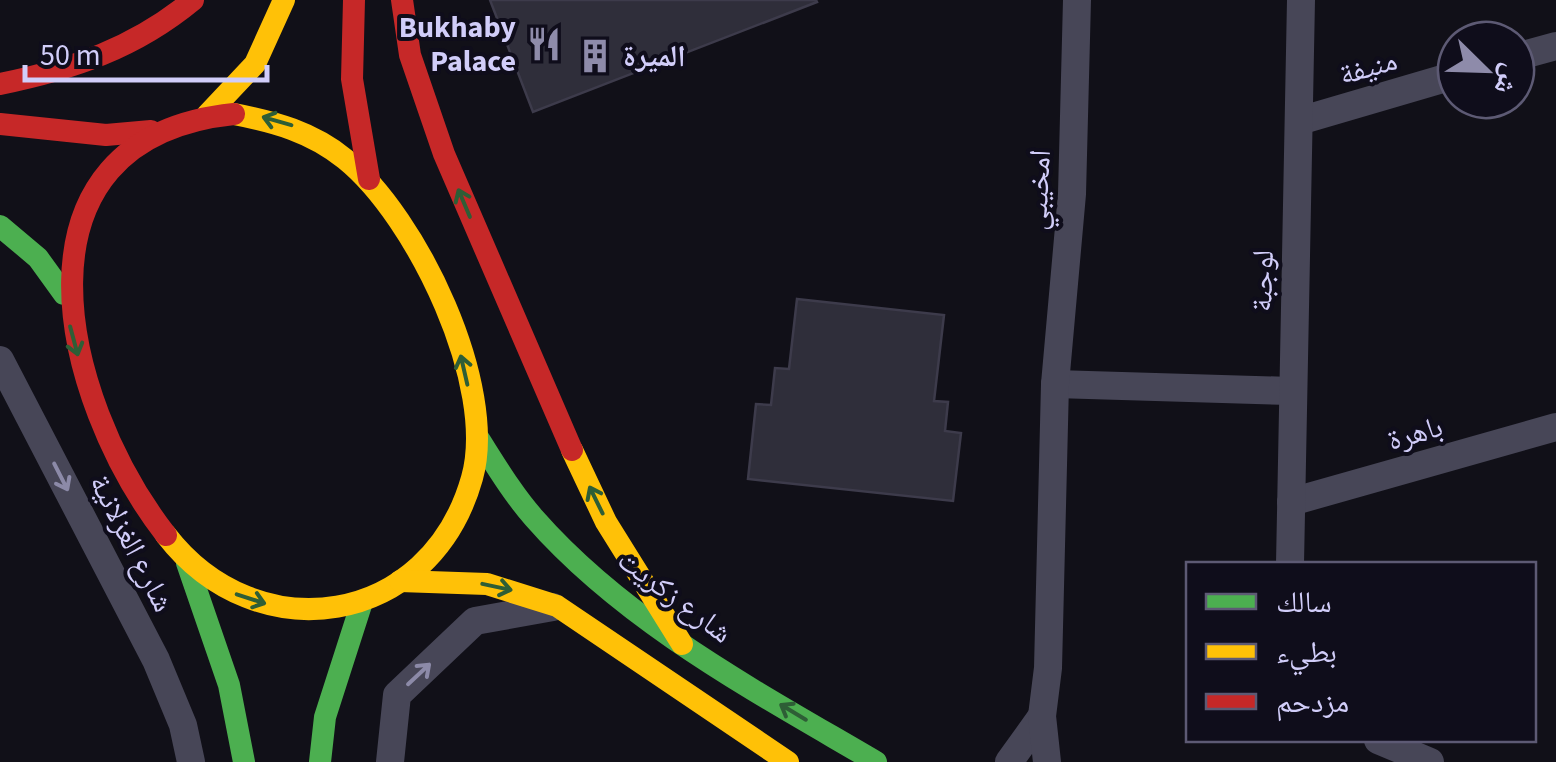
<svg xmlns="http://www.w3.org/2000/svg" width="1556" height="762" viewBox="0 0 1556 762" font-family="'Source Sans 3','Noto Naskh Arabic',sans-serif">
	<rect width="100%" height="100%" fill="#111018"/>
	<g fill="#2f2e3a" stroke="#3d3b4b" stroke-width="2.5">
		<polygon points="490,0 816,0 817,2 533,112"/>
		<polygon points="797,299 944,315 934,401 948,402 945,431 961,433 953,501 748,479 756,404 771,405 775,368 789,369"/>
	</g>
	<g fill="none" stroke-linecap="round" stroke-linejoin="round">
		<g stroke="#474657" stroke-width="28">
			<polyline points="1516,57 1556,46"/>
			<polyline points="1299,121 1456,75"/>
			<polyline points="0,360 156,660 183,725 191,762"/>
			<polyline points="1055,384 1291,391"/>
			<polyline points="1291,502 1556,427"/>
			<polyline points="1290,564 1301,0"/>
			<polyline points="1378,740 1430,762"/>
			<polyline points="390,762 397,695 475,621 553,607"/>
			<polyline points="1009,762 1042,716"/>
			<polyline points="1047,762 1042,716 1048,668 1055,384 1072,194 1077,0"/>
		</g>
		<g stroke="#4caf50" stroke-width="22">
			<polyline points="0,226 38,258 64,294"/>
			<path d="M477,436C495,464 512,493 534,518C626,623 757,692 876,762"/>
			<polyline points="187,563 229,685 244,762"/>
			<polyline points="320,762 325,717 362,602"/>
		</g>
		<g stroke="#ffc107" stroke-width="22">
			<polyline points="207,115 255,64 284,0"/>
			<polyline points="572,450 606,522 682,644"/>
			<path d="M166,535C257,653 430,627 472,478C498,386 417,217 345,159C312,132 275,122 234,114"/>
			<polyline points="400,581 487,584 557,606 788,762"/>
		</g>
		<g stroke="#c62828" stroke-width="22">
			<polyline points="354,0 352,79 369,179"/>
			<polyline points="402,0 410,55 444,154 572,450"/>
			<path d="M0,84C73,69 135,48 193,0"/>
			<polyline points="0,124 106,135 151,131"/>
			<path d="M166,535C59,397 0,138 234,114"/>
		</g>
	</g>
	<defs><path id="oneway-shaft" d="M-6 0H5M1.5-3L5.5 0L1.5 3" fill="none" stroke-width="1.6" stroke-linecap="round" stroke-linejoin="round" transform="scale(2.5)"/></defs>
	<g stroke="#2e5e36">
		<use href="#oneway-shaft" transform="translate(277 121) rotate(-164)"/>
		<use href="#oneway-shaft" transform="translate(464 203) rotate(-113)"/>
		<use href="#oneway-shaft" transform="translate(74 341) rotate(75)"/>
		<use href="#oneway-shaft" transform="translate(464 370) rotate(-103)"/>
		<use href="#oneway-shaft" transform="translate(596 500) rotate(-116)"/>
		<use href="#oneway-shaft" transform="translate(497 587) rotate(12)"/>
		<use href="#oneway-shaft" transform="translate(251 599) rotate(18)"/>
		<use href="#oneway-shaft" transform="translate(793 712) rotate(-149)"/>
	</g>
	<g stroke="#8c8aa8">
		<use href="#oneway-shaft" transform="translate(61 477) rotate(63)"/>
		<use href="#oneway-shaft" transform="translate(419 674) rotate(-43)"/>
	</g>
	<defs>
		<g id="restaurant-bare" transform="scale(2.7)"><path d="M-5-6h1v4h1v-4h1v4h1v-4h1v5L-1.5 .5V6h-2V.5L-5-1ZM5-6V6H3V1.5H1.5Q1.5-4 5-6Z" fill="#8e8baa" stroke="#0f0d1b" stroke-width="2.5" paint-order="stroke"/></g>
		<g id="building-bare" transform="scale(2.7)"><path d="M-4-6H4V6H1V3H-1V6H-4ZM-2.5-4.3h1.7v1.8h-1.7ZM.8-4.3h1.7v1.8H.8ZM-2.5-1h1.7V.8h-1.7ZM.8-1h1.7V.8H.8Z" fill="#8e8baa" stroke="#0f0d1b" stroke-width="2.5" paint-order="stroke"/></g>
	</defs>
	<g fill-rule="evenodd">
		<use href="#restaurant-bare" x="544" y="44"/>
		<use href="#building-bare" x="595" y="56"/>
	</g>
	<g text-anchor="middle" stroke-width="8" stroke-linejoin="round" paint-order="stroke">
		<g font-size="30" font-weight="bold" fill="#d1cdf9" stroke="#0f0d1b" text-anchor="end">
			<text x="516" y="37">Bukhaby<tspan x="516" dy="34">Palace</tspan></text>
			<text x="623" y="66" text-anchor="start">الميرة</text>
		</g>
		<g font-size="30" fill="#d1cdf9" stroke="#0f0d1b">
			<text transform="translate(1368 67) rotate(-16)" y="10">منيفة</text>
			<text transform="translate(1038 190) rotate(-87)" y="10">امخيبي</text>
			<text transform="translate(1262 281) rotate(-88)" y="10">لوجبة</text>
			<text transform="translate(1415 433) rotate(-16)" y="10">باهرة</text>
			<text transform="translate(132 543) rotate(63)" y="10">شارع الغزلانية</text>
			<text transform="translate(675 596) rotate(37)" y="10">شارع زكريت</text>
		</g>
	</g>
	<rect x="1186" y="562" width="350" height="180" fill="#0f0d1b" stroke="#5d5a74" stroke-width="2.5"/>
	<rect x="1206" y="594" width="50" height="15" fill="#4caf50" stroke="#5d5a74" stroke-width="2.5"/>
	<text x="1276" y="612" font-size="30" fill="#d1cdf9">سالك</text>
	<rect x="1206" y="644" width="50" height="15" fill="#ffc107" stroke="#5d5a74" stroke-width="2.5"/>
	<text x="1276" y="662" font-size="30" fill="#d1cdf9">بطيء</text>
	<rect x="1206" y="694" width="50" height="15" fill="#c62828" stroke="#5d5a74" stroke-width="2.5"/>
	<text x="1276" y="712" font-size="30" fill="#d1cdf9">مزدحم</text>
	<g transform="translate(1486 70) rotate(113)"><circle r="48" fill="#0f0d1b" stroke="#5d5a74" stroke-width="2.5"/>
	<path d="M0-8L18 38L0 25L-18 38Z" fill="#8e8baa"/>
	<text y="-15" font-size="28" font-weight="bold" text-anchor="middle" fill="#d1cdf9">ش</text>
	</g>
	<path d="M25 65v15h242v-15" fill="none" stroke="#d1cdf9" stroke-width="5"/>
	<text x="40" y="65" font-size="30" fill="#d1cdf9" stroke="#0f0d1b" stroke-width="8" paint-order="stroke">50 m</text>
</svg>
